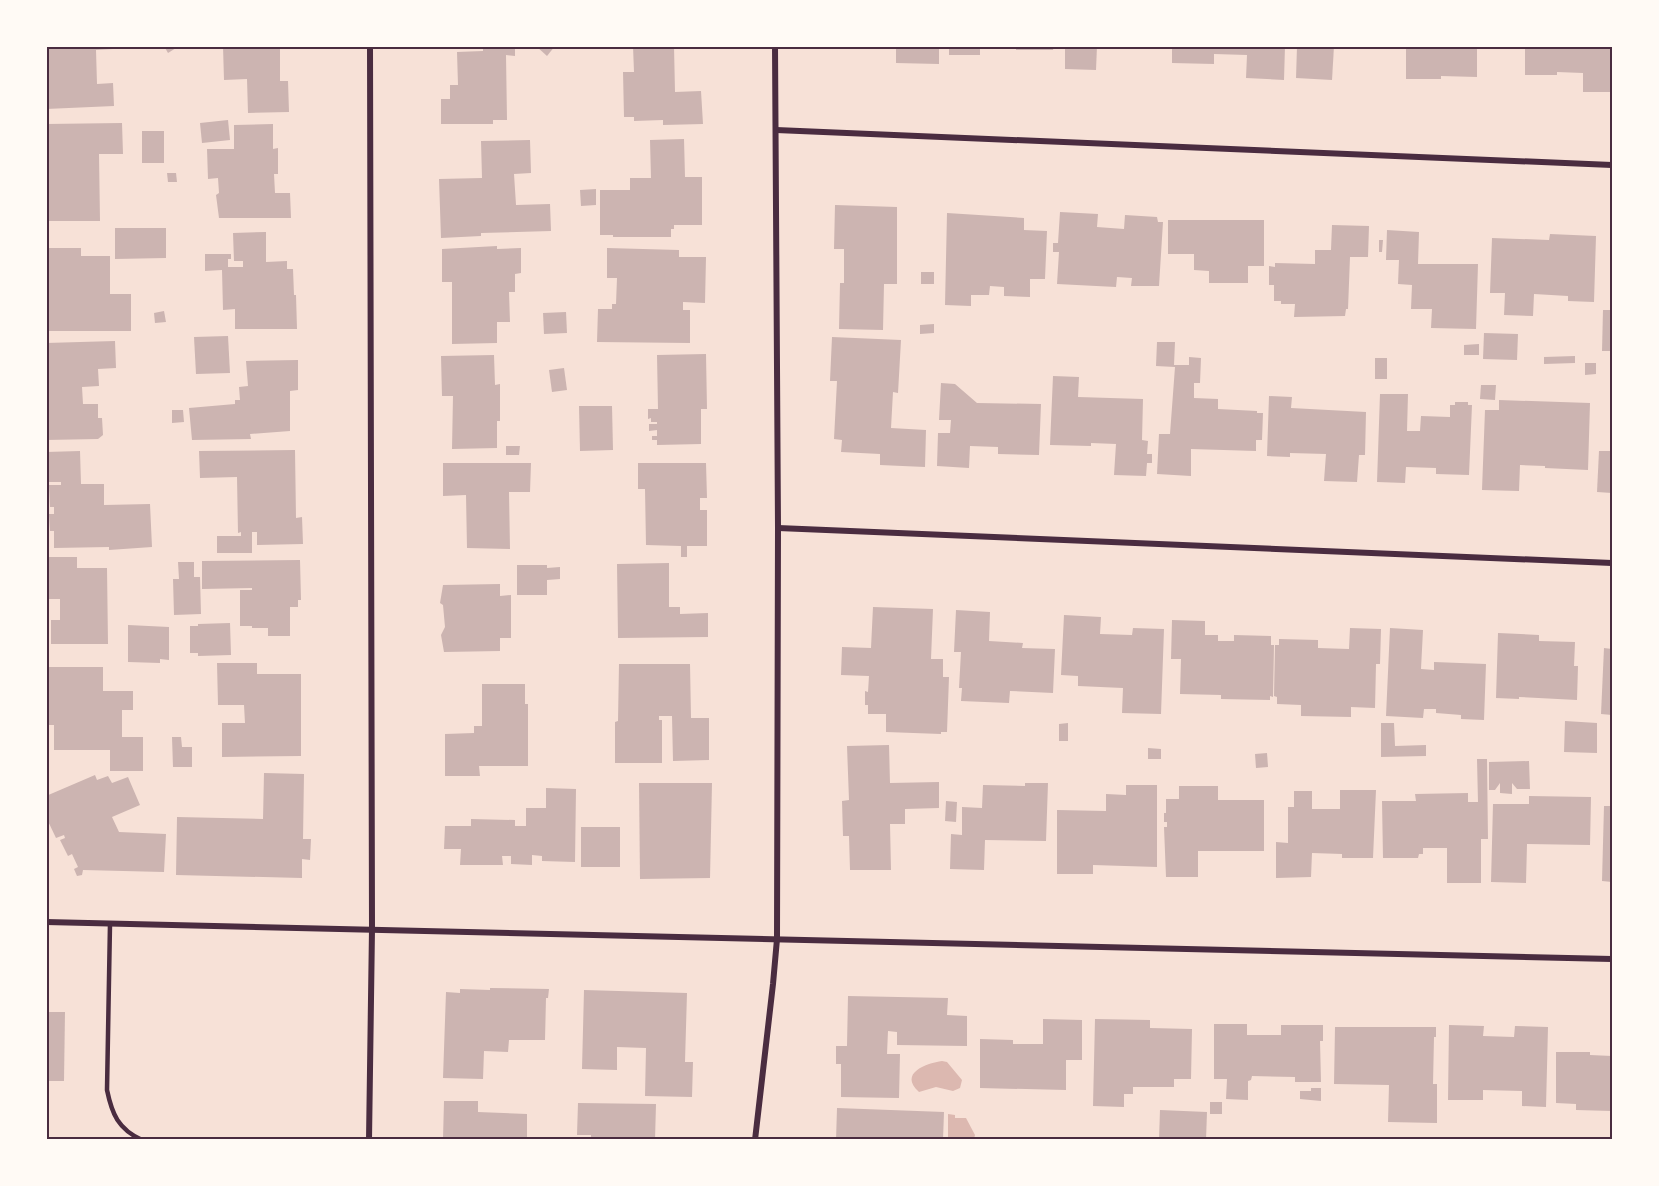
<svg xmlns="http://www.w3.org/2000/svg" width="1659" height="1186" viewBox="0 0 1659 1186" font-family="Karla,sans-serif">
	<rect width="100%" height="100%" fill="#f7e1d7"/>
	<g fill="#dcb8b0">
		<path d="M942,1061L947,1062L962,1080L960,1088L953,1091L936,1087L919,1092C898,1073 927,1063 942,1061Z"/>
		<polygon points="948,1114 955,1115 955,1118 966,1118 975,1135 974,1139 948,1139"/>
	</g>
	<g fill="#ccb4b1">
		<polygon points="46,46 113,46 113,49 96,50 97,84 113,83 114,106 46,109"/>
		<polygon points="164,46 175,46 176,48 168,53"/>
		<polygon points="223,46 280,46 280,81 288,81 289,112 248,113 247,79 224,80"/>
		<polygon points="483,46 515,46 515,56 506,55 507,120 493,120 493,124 441,124 441,99 450,99 450,85 458,85 457,52 483,51"/>
		<polygon points="536,46 555,46 547,56"/>
		<polygon points="633,46 674,46 675,92 701,91 703,124 663,125 663,120 634,121 634,117 624,117 623,72 634,72"/>
		<polygon points="875,46 939,46 939,64 896,63 896,49 875,49"/>
		<rect x="949" y="46" width="31" height="9"/>
		<polygon points="1016,46 1054,46 1053,50 1016,50"/>
		<polygon points="1065,46 1097,46 1096,70 1065,69"/>
		<polygon points="1172,46 1285,46 1284,80 1246,78 1247,55 1214,54 1214,64 1172,63"/>
		<polygon points="1297,46 1334,46 1332,80 1296,78"/>
		<polygon points="1406,46 1477,46 1477,77 1441,76 1441,79 1406,79"/>
		<polygon points="1525,46 1612,46 1612,92 1583,92 1583,73 1557,72 1557,75 1525,75"/>
		<polygon points="228,120 230,140 202,143 200,123"/>
		<polygon points="122,123 123,154 99,154 100,221 46,221 46,124"/>
		<polygon points="273,124 273,149 278,148 278,174 274,174 275,193 290,193 291,218 219,218 216,195 219,193 218,178 208,179 207,149 234,149 234,125"/>
		<rect x="142" y="131" width="22" height="32"/>
		<polygon points="684,139 685,177 702,177 702,225 674,225 674,229 671,229 671,237 613,237 613,235 600,235 600,190 630,190 630,178 651,178 650,140"/>
		<polygon points="530,140 531,173 514,174 516,205 550,204 551,231 481,233 481,236 441,238 439,179 482,178 481,141"/>
		<polygon points="167,173 176,173 177,182 168,182"/>
		<polygon points="596,189 596,205 581,206 580,190"/>
		<polygon points="835,205 897,207 897,284 884,284 883,330 839,329 840,283 844,283 844,249 834,249"/>
		<polygon points="1060,212 1098,214 1097,227 1124,229 1125,215 1157,217 1158,222 1163,222 1159,286 1131,286 1132,278 1117,277 1116,287 1057,284 1059,252 1053,252 1053,243 1058,243"/>
		<polygon points="947,213 1024,218 1024,230 1047,231 1045,279 1030,279 1030,297 1004,296 1004,287 990,286 989,295 971,295 971,306 945,305"/>
		<polygon points="1168,220 1264,220 1264,266 1248,266 1248,283 1209,283 1209,271 1194,270 1194,254 1168,254"/>
		<polygon points="1332,225 1369,226 1368,257 1350,257 1348,309 1346,309 1345,316 1294,317 1295,304 1281,304 1281,301 1274,301 1274,285 1269,285 1269,266 1275,267 1275,263 1315,264 1315,250 1331,250"/>
		<polygon points="115,228 166,228 166,258 115,259"/>
		<polygon points="1387,230 1419,232 1418,264 1478,264 1476,329 1431,328 1432,309 1411,309 1412,285 1398,284 1399,260 1386,260"/>
		<polygon points="266,232 266,262 287,261 287,269 293,269 294,295 296,295 297,329 235,329 235,309 223,310 222,270 205,271 205,254 231,254 231,259 228,259 228,267 243,267 243,261 234,261 233,233"/>
		<polygon points="1550,234 1596,236 1594,302 1568,301 1568,296 1534,294 1533,316 1504,315 1505,293 1490,293 1492,238 1549,240"/>
		<polygon points="1379,240 1383,240 1382,252 1379,252"/>
		<polygon points="497,246 497,249 521,248 521,273 515,274 515,292 509,292 510,322 497,322 497,343 452,344 452,282 442,282 442,249"/>
		<polygon points="46,248 81,248 81,256 110,256 110,294 131,294 131,331 46,331"/>
		<polygon points="607,248 679,250 679,257 706,257 705,303 683,302 683,310 690,310 690,343 597,342 598,309 612,309 612,304 616,304 617,278 607,278"/>
		<rect x="921" y="272" width="13" height="12"/>
		<polygon points="1603,310 1612,310 1612,351 1602,351"/>
		<polygon points="164,311 166,322 155,323 154,313"/>
		<polygon points="566,312 567,333 544,334 543,313"/>
		<polygon points="934,324 934,333 920,334 920,325"/>
		<polygon points="1484,333 1518,334 1517,360 1483,359"/>
		<polygon points="228,336 230,373 196,374 194,337"/>
		<polygon points="832,337 901,340 898,393 893,392 891,428 926,430 925,467 880,465 880,454 841,452 842,440 834,439 837,381 830,381"/>
		<polygon points="115,341 116,368 98,369 99,386 82,387 83,404 98,404 98,418 102,418 103,435 98,439 46,440 46,343"/>
		<polygon points="1157,342 1175,342 1174,365 1189,365 1189,357 1201,358 1200,383 1194,383 1194,398 1218,399 1218,409 1257,411 1257,413 1263,413 1262,440 1256,440 1256,451 1191,449 1191,476 1157,474 1159,434 1170,434 1175,367 1156,366"/>
		<polygon points="1479,344 1479,355 1464,355 1464,345"/>
		<polygon points="706,354 707,409 701,409 701,444 657,445 657,440 652,440 652,436 657,436 657,430 649,431 649,424 657,424 657,422 651,422 651,418 648,419 648,409 658,409 657,355"/>
		<polygon points="494,355 495,385 500,384 500,421 497,421 497,448 452,449 453,396 442,396 441,356"/>
		<polygon points="1575,356 1575,363 1544,364 1544,357"/>
		<rect x="1375" y="358" width="12" height="21"/>
		<polygon points="298,360 298,390 290,391 290,431 250,434 251,439 192,440 189,408 235,404 235,400 240,400 239,387 248,386 246,361"/>
		<polygon points="1585,363 1596,363 1596,374 1585,375"/>
		<polygon points="564,368 567,390 552,392 549,370"/>
		<polygon points="1053,376 1079,377 1078,397 1143,399 1142,440 1148,441 1147,454 1152,454 1152,463 1147,463 1146,476 1114,475 1116,444 1091,443 1091,446 1050,445"/>
		<polygon points="941,383 955,384 977,403 1041,404 1039,455 998,454 998,447 970,446 969,468 937,466 938,433 950,433 951,420 939,420"/>
		<polygon points="1481,385 1496,385 1495,400 1480,399"/>
		<polygon points="1380,394 1408,394 1407,431 1420,431 1421,416 1450,417 1450,405 1455,405 1455,402 1468,402 1468,405 1472,405 1469,475 1436,474 1436,468 1406,467 1405,483 1377,482"/>
		<polygon points="1269,396 1292,397 1291,408 1366,412 1365,455 1359,455 1357,482 1324,481 1326,454 1290,453 1290,457 1267,456"/>
		<polygon points="1499,400 1590,403 1588,470 1545,468 1545,466 1520,465 1519,491 1482,490 1485,410 1499,410"/>
		<polygon points="579,406 612,406 613,450 580,451"/>
		<polygon points="172,410 183,410 184,422 172,423"/>
		<polygon points="506,446 520,446 519,455 506,455"/>
		<polygon points="295,450 296,518 302,517 303,544 257,545 257,532 252,532 252,553 217,553 217,536 241,536 241,532 238,533 237,477 200,478 199,451"/>
		<polygon points="80,451 81,484 104,484 104,505 150,504 152,547 109,550 109,547 54,548 54,531 50,531 49,514 54,514 54,507 50,507 49,485 61,485 61,482 46,482 46,452"/>
		<polygon points="1599,451 1612,451 1612,493 1597,492"/>
		<polygon points="443,463 531,463 530,492 509,492 510,549 467,548 466,495 443,496"/>
		<polygon points="638,463 706,463 707,498 700,498 700,510 707,510 707,546 687,546 687,557 681,557 681,546 646,545 645,489 638,489"/>
		<polygon points="46,557 77,557 77,568 107,568 108,644 51,644 51,620 60,620 60,599 46,599"/>
		<polygon points="300,560 301,600 298,600 298,607 290,607 290,636 268,636 268,628 252,628 252,626 240,626 240,590 252,590 252,588 202,589 202,561"/>
		<polygon points="178,562 194,562 194,577 200,577 201,614 174,615 173,579 179,579"/>
		<polygon points="669,563 669,607 680,607 680,614 708,613 708,637 618,638 617,564"/>
		<polygon points="517,565 547,565 547,568 560,567 560,579 547,580 547,595 517,595"/>
		<polygon points="500,584 500,596 511,595 511,638 500,638 500,651 444,652 441,635 445,627 443,605 440,603 443,585"/>
		<polygon points="873,607 933,609 931,659 943,659 943,677 949,677 947,732 941,732 941,734 886,732 886,714 868,714 868,705 865,705 865,691 868,692 869,676 841,675 842,647 871,648"/>
		<polygon points="956,610 990,612 989,641 1023,643 1022,648 1055,649 1053,693 1010,691 1009,703 961,701 962,688 959,688 961,652 954,652"/>
		<polygon points="1064,615 1101,617 1100,634 1132,635 1133,628 1164,629 1161,714 1122,713 1123,688 1078,686 1078,676 1061,675"/>
		<polygon points="1172,620 1205,621 1205,635 1218,635 1218,641 1234,641 1234,635 1271,636 1271,645 1274,645 1273,697 1270,696 1270,700 1221,699 1221,695 1180,694 1181,659 1171,659"/>
		<polygon points="230,623 231,655 198,656 198,653 190,653 190,626 198,626 198,624"/>
		<polygon points="128,625 169,627 169,660 160,659 160,663 128,662"/>
		<polygon points="1350,628 1381,629 1380,664 1376,664 1375,708 1351,707 1351,717 1301,716 1301,705 1277,704 1277,697 1274,696 1275,645 1279,645 1279,639 1318,640 1318,648 1349,649"/>
		<polygon points="1390,628 1423,630 1421,669 1434,670 1434,662 1486,664 1484,720 1461,719 1461,715 1436,713 1436,709 1424,709 1423,718 1386,716"/>
		<polygon points="1498,633 1539,635 1539,641 1575,642 1574,666 1578,666 1577,700 1519,697 1519,699 1496,698"/>
		<polygon points="1604,648 1612,649 1612,715 1601,714"/>
		<polygon points="217,663 257,663 257,674 301,674 301,756 222,757 222,723 245,723 244,705 218,705"/>
		<polygon points="619,664 690,664 691,718 709,718 709,760 673,761 672,716 659,716 659,720 662,720 662,763 615,763 615,722 618,721"/>
		<polygon points="46,667 103,667 103,691 133,691 133,710 122,710 122,737 143,737 143,771 110,771 110,750 54,750 54,725 48,725"/>
		<polygon points="482,684 525,684 525,704 528,704 528,766 479,766 480,776 445,776 445,734 474,733 474,726 482,726"/>
		<polygon points="1565,721 1597,723 1597,753 1564,752"/>
		<polygon points="1068,723 1068,741 1059,741 1059,724"/>
		<polygon points="1381,723 1394,723 1395,746 1426,745 1426,756 1381,757"/>
		<polygon points="172,737 181,737 182,747 192,747 192,767 173,767"/>
		<polygon points="889,745 890,783 939,782 939,808 905,809 905,824 890,824 891,870 850,870 849,836 843,836 842,801 849,800 847,746"/>
		<polygon points="1148,748 1161,749 1161,759 1148,759"/>
		<polygon points="1267,753 1268,767 1256,768 1255,754"/>
		<polygon points="1477,759 1487,759 1488,839 1481,839 1481,883 1447,883 1447,848 1423,848 1423,854 1419,854 1418,858 1383,858 1382,801 1416,801 1415,794 1468,793 1468,802 1478,802"/>
		<polygon points="1529,761 1530,789 1517,789 1512,783 1512,794 1500,793 1500,783 1495,790 1489,790 1489,762"/>
		<polygon points="264,773 304,774 303,839 311,839 310,860 302,859 302,878 176,875 177,817 263,819"/>
		<polygon points="95,775 97,780 108,776 112,783 128,777 140,805 112,817 119,832 166,834 164,872 83,870 82,875 77,876 74,869 78,867 72,854 68,856 60,840 65,838 64,835 56,838 46,817 46,796"/>
		<polygon points="639,783 712,783 710,878 640,879"/>
		<polygon points="1025,783 1048,783 1046,841 985,840 984,870 950,869 951,834 962,835 962,807 982,808 983,785 1025,786"/>
		<polygon points="1126,785 1157,785 1157,867 1093,865 1093,874 1057,874 1057,810 1106,811 1106,794 1126,795"/>
		<polygon points="1179,786 1218,786 1218,800 1264,800 1264,851 1198,851 1198,877 1166,877 1164,827 1167,827 1167,822 1164,822 1164,813 1166,813 1166,799 1179,799"/>
		<polygon points="546,788 576,789 575,862 542,861 542,856 532,855 532,865 511,864 511,856 502,856 503,865 460,865 461,849 444,849 445,826 471,826 471,819 515,820 515,826 526,826 526,808 546,808"/>
		<polygon points="1340,790 1376,790 1373,858 1342,858 1342,854 1312,853 1311,877 1276,878 1276,842 1288,843 1288,807 1294,807 1294,791 1312,791 1312,809 1340,809"/>
		<polygon points="1529,796 1591,797 1590,845 1527,844 1526,883 1491,882 1493,804 1529,804"/>
		<polygon points="946,801 957,802 956,822 945,821"/>
		<polygon points="1604,806 1612,806 1612,882 1602,881"/>
		<rect x="581" y="827" width="39" height="40"/>
		<polygon points="490,988 549,989 548,998 546,998 545,1040 509,1040 508,1052 484,1051 483,1079 443,1078 446,992 460,993 460,989 490,990"/>
		<polygon points="584,990 687,993 685,1062 693,1062 692,1097 645,1096 646,1048 617,1047 617,1070 582,1069"/>
		<polygon points="848,996 948,998 947,1015 967,1016 967,1046 897,1045 897,1032 888,1031 887,1054 900,1054 899,1098 841,1097 841,1064 836,1064 836,1046 847,1046"/>
		<polygon points="46,1012 65,1012 64,1081 46,1081"/>
		<polygon points="1043,1019 1082,1020 1082,1060 1066,1060 1066,1090 980,1088 980,1039 1013,1040 1013,1044 1043,1044"/>
		<polygon points="1095,1019 1150,1020 1150,1028 1192,1029 1191,1079 1174,1079 1174,1087 1133,1087 1133,1094 1124,1094 1124,1107 1093,1106"/>
		<polygon points="1214,1024 1247,1024 1247,1035 1281,1035 1281,1025 1323,1025 1323,1041 1320,1041 1321,1082 1295,1082 1295,1077 1252,1076 1251,1080 1248,1081 1248,1100 1226,1099 1227,1079 1214,1079"/>
		<polygon points="1449,1025 1484,1026 1483,1036 1514,1037 1515,1026 1548,1027 1546,1107 1522,1106 1522,1091 1483,1090 1483,1100 1448,1100"/>
		<polygon points="1335,1027 1436,1027 1436,1037 1434,1037 1433,1084 1437,1084 1437,1123 1388,1122 1389,1085 1334,1084"/>
		<polygon points="1556,1052 1590,1052 1590,1055 1612,1056 1612,1111 1576,1110 1576,1104 1556,1103"/>
		<polygon points="1311,1088 1321,1088 1321,1101 1300,1099 1300,1091 1311,1091"/>
		<polygon points="444,1101 478,1101 478,1112 527,1114 527,1140 443,1139"/>
		<rect x="1210" y="1102" width="12" height="12"/>
		<polygon points="578,1103 656,1104 655,1140 591,1140 591,1135 577,1135"/>
		<polygon points="837,1108 944,1112 943,1140 836,1140"/>
		<polygon points="1160,1110 1207,1112 1206,1140 1159,1140"/>
	</g>
	<g fill="none" stroke-linecap="round" stroke-linejoin="round">
		<path stroke="#4a2c40" stroke-width="4.5" d="M110,924L107,1090C112,1114 118,1129 142,1140"/>
		<g stroke="#4a2c40" stroke-width="6">
			<polyline points="776,130 1612,165"/>
			<polyline points="778,528 1612,563"/>
			<polyline points="46,922 1612,959"/>
			<polyline points="369,1140 372,929 370,46"/>
			<polyline points="755,1140 773,984 777,939 778,528 775,46"/>
		</g>
	</g>
	<rect width="1659" height="1186" fill="none" stroke="#fffaf5" stroke-width="96"/>
	<rect x="48" y="48" width="1563" height="1090" fill="none" stroke="#4a2c40" stroke-width="2"/>
</svg>
